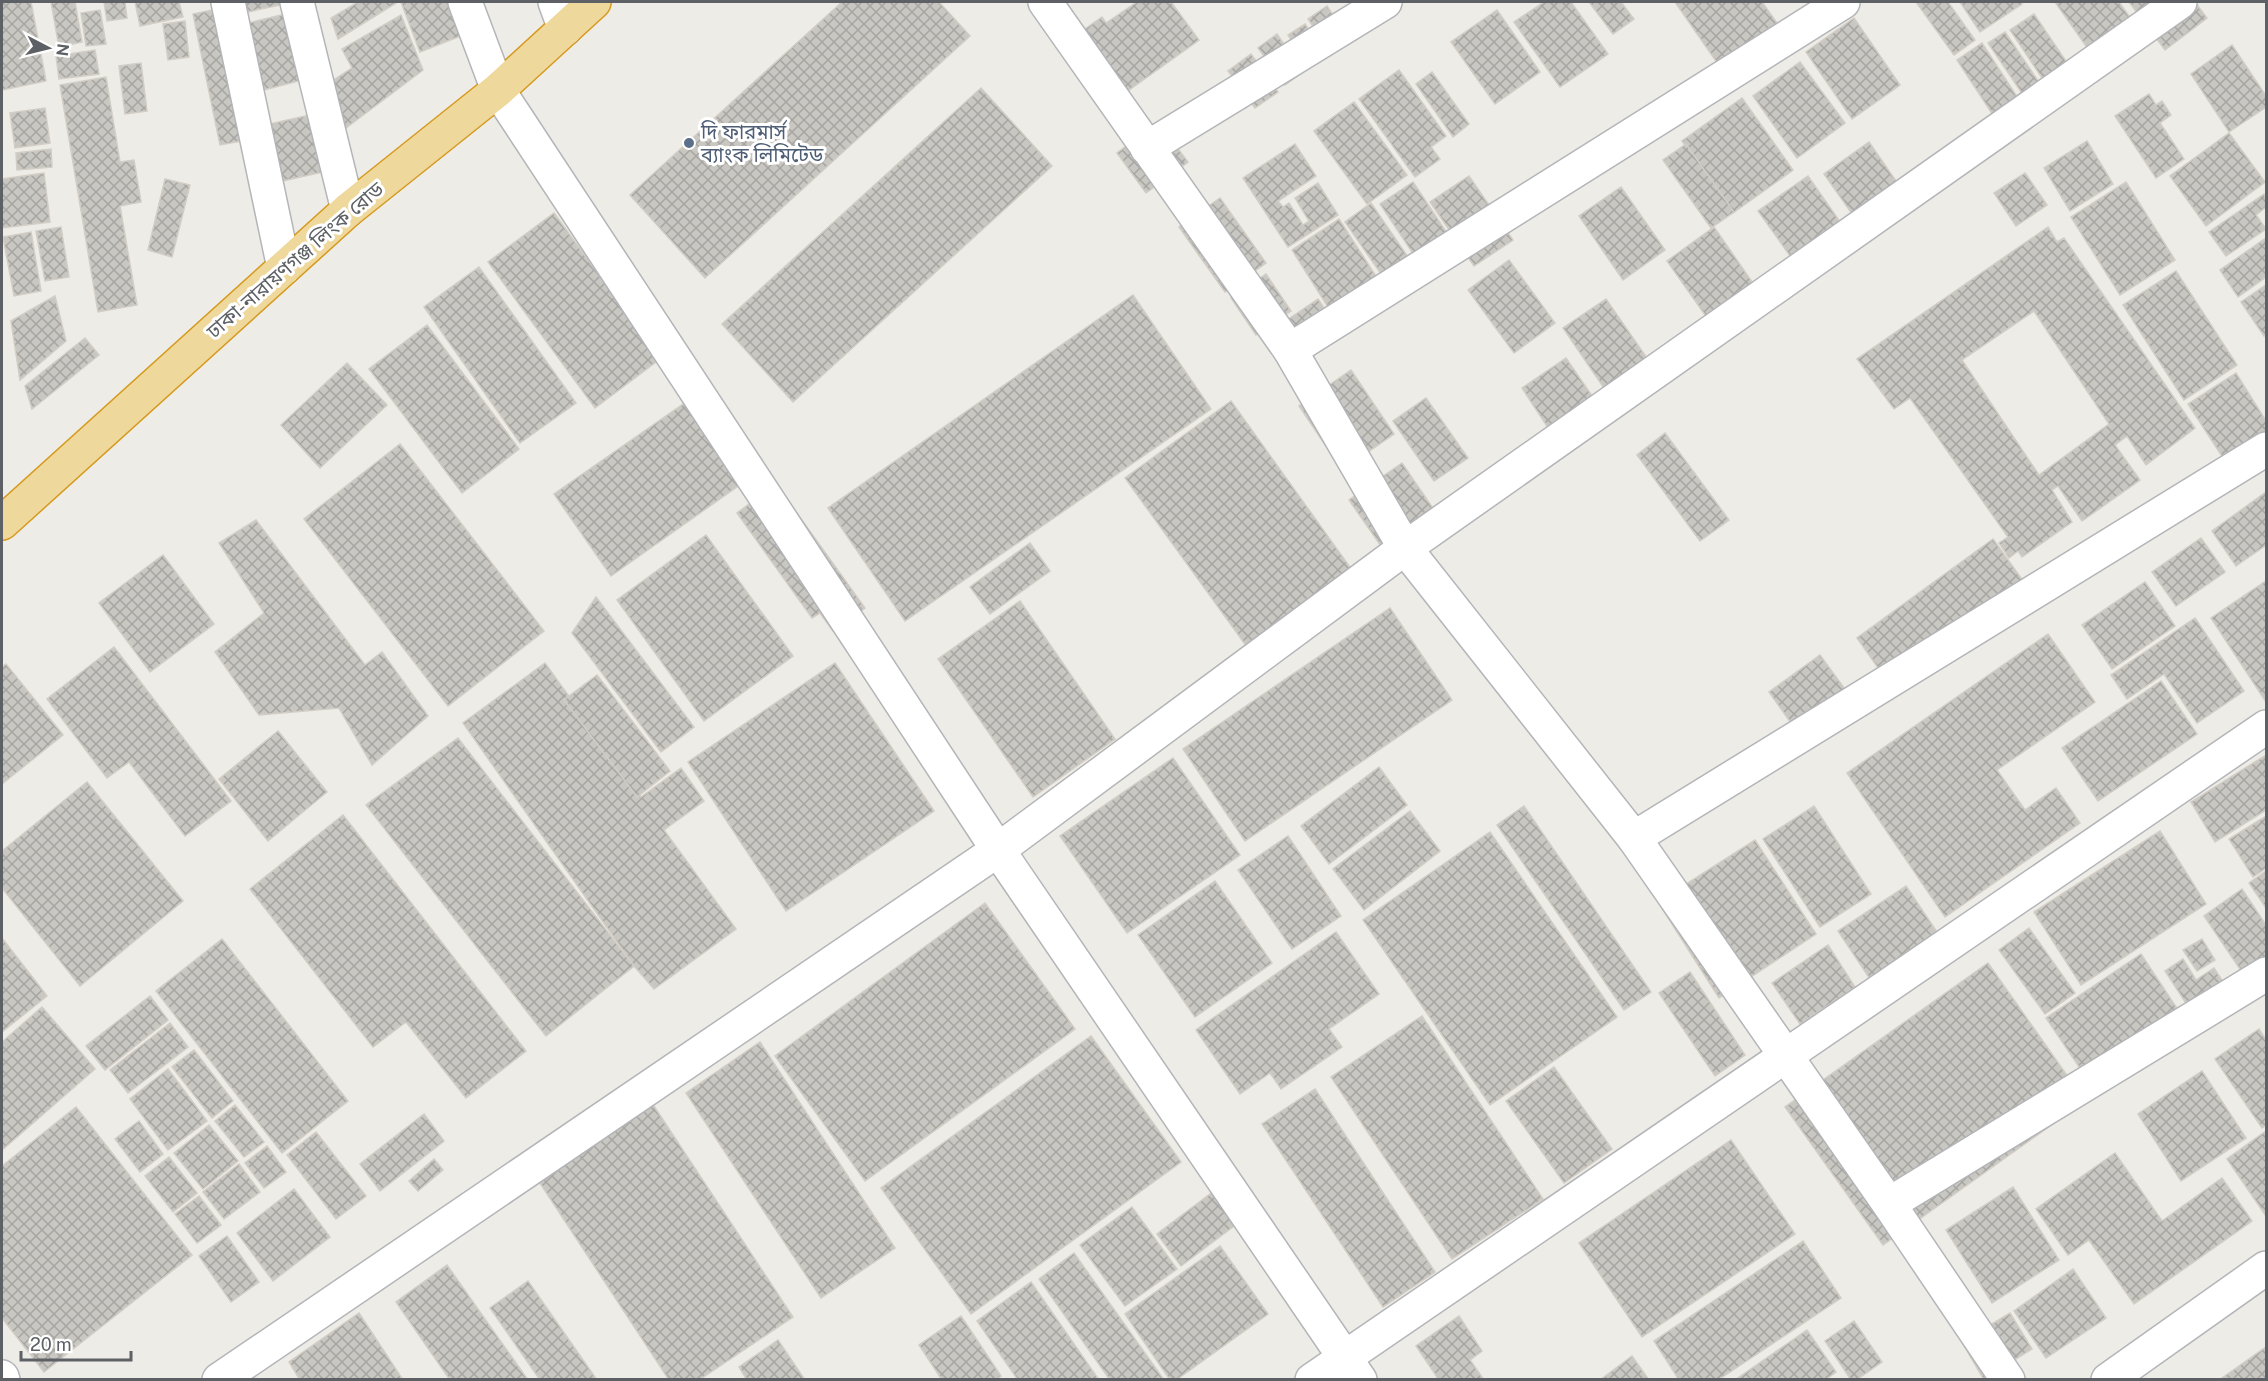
<svg xmlns="http://www.w3.org/2000/svg" width="2268" height="1381" viewBox="0 0 2268 1381" font-family="'Public Sans','Noto Sans Bengali',sans-serif">
	<defs>
		<pattern id="building-cross-hatch" width="8" height="8" patternUnits="userSpaceOnUse" patternTransform="scale(1.5)"><rect width="8" height="8" fill="#c9c7c2"/><path d="M0 0l8 8M0 8l8-8" fill="none" stroke="#a6a5a1"/></pattern>
	</defs>
	<rect width="100%" height="100%" fill="#eeece6"/>
	<g fill="url(#building-cross-hatch)" stroke="#d2cdc5" stroke-width="1.5" fill-rule="evenodd">
		<polygon points="2,2 31,2 46,81 2,90"/>
		<polygon points="51,2 75,2 82,42 59,47"/>
		<polygon points="104,2 125,2 127,18 107,21"/>
		<polygon points="135,2 179,2 183,17 140,26"/>
		<polygon points="235,2 294,2 238,14"/>
		<polygon points="358,2 396,2 396,3 338,39 331,18"/>
		<polygon points="401,2 451,2 463,35 420,52"/>
		<polygon points="842,2 939,2 970,36 705,278 630,195"/>
		<polygon points="1137,2 1171,2 1199,40 1101,110 1058,48 1102,17 1106,23"/>
		<polygon points="1544,2 1571,2 1608,54 1560,87 1514,22"/>
		<polygon points="1589,2 1621,2 1634,19 1613,34"/>
		<polygon points="1675,2 1762,2 1777,23 1718,64"/>
		<polygon points="1916,2 1948,2 1975,40 1954,55"/>
		<polygon points="1960,2 2021,2 2022,4 1980,32"/>
		<polygon points="2055,2 2119,2 2141,33 2098,63"/>
		<polygon points="2129,2 2195,2 2207,18 2165,50"/>
		<polygon points="1327,6 1349,39 1330,52 1308,19"/>
		<polygon points="227,7 254,139 220,145 193,14"/>
		<polygon points="100,10 106,44 86,46 81,13"/>
		<polygon points="1497,10 1540,72 1495,104 1451,42"/>
		<polygon points="294,12 310,78 256,92 240,25"/>
		<polygon points="2034,14 2072,70 2048,87 2010,30"/>
		<polygon points="401,15 423,70 338,134 326,85 352,68 342,49"/>
		<polygon points="1854,18 1900,85 1852,119 1806,52"/>
		<polygon points="185,21 189,57 168,60 163,24"/>
		<polygon points="1305,24 1324,53 1307,64 1288,35"/>
		<polygon points="2005,32 2057,109 2040,120 1988,43"/>
		<polygon points="1277,34 1303,72 1285,85 1258,48"/>
		<polygon points="1982,43 2029,115 2004,132 1957,60"/>
		<polygon points="2232,45 2266,96 2266,107 2229,132 2191,74"/>
		<polygon points="95,50 99,74 59,79 56,56"/>
		<polygon points="1251,54 1278,92 1255,108 1228,71"/>
		<polygon points="1800,62 1845,123 1797,158 1753,96"/>
		<polygon points="141,63 147,111 125,114 119,66"/>
		<polygon points="1399,70 1446,136 1431,147 1440,159 1415,177 1359,99"/>
		<polygon points="1432,72 1469,124 1453,137 1416,84"/>
		<polygon points="106,77 120,162 134,160 141,202 120,206 137,305 98,312 60,85"/>
		<polygon points="981,88 1052,166 793,402 722,324"/>
		<polygon points="2149,94 2156,105 2162,101 2171,115 2160,123 2184,159 2156,178 2115,116"/>
		<polygon points="1742,98 1793,170 1733,213 1682,141"/>
		<polygon points="1354,102 1407,175 1367,204 1314,131"/>
		<polygon points="45,108 50,143 15,148 10,113"/>
		<polygon points="310,115 323,172 278,182 265,125"/>
		<polygon points="1158,122 1188,162 1146,193 1117,153"/>
		<polygon points="2229,133 2265,182 2206,226 2170,176"/>
		<polygon points="2087,141 2113,184 2070,211 2044,168"/>
		<polygon points="1869,142 1914,207 1869,238 1824,174"/>
		<polygon points="1295,144 1316,176 1278,201 1283,207 1289,203 1303,225 1309,221 1295,198 1318,183 1338,215 1288,247 1243,178"/>
		<polygon points="1686,144 1734,212 1711,228 1663,160"/>
		<polygon points="51,149 52,167 17,170 16,153"/>
		<polygon points="44,173 50,222 2,228 2,179"/>
		<polygon points="2025,173 2047,205 2016,226 1994,193"/>
		<polygon points="1469,176 1513,240 1474,266 1430,202"/>
		<polygon points="1808,176 1852,239 1803,274 1758,211"/>
		<polygon points="165,179 190,185 172,257 148,250"/>
		<polygon points="1413,182 1451,239 1418,261 1380,204"/>
		<polygon points="2126,182 2175,260 2120,295 2071,217"/>
		<polygon points="1621,187 1665,250 1623,280 1579,216"/>
		<polygon points="2264,194 2266,198 2266,207 2256,215 2266,229 2226,256 2209,232"/>
		<polygon points="1220,198 1266,263 1225,292 1179,227"/>
		<polygon points="1371,203 1412,263 1386,281 1345,222"/>
		<polygon points="554,213 660,359 595,408 488,262"/>
		<polygon points="1339,219 1381,284 1333,315 1292,250"/>
		<polygon points="61,227 69,277 45,281 36,231"/>
		<polygon points="1714,227 1757,289 1710,322 1667,261"/>
		<path d="M2048,227L2057,242L2064,238L2195,428L2146,465L2127,436L2115,445L2140,480L2082,521L2058,486L2052,490L2072,522L2022,557L2018,551L2009,558L1999,543L2008,537L1910,398L1894,409L1857,359ZM2034,311L2109,424L2039,475L1962,360Z"/>
		<polygon points="31,232 41,291 14,296 3,237"/>
		<polygon points="2266,238 2266,277 2238,297 2220,270"/>
		<polygon points="1509,260 1555,323 1514,353 1468,290"/>
		<polygon points="479,267 576,403 520,443 424,307"/>
		<polygon points="2176,271 2237,365 2184,400 2123,305"/>
		<polygon points="1266,274 1291,311 1256,335 1231,298"/>
		<polygon points="2266,285 2266,334 2264,336 2241,302"/>
		<polygon points="1133,295 1211,409 905,621 828,508"/>
		<polygon points="55,296 66,341 20,380 11,321"/>
		<polygon points="1318,299 1335,324 1262,337"/>
		<polygon points="1606,299 1649,361 1606,391 1563,328"/>
		<polygon points="427,325 519,449 462,493 369,369"/>
		<polygon points="85,338 99,355 32,409 25,386"/>
		<polygon points="1566,358 1599,406 1554,437 1522,388"/>
		<polygon points="347,363 387,405 320,468 281,425"/>
		<polygon points="1351,370 1394,434 1342,470 1299,406"/>
		<polygon points="2236,373 2266,421 2266,443 2229,467 2188,404"/>
		<polygon points="709,386 765,467 611,576 554,494"/>
		<polygon points="1426,398 1468,458 1434,481 1393,421"/>
		<polygon points="1231,401 1357,577 1252,654 1125,478"/>
		<polygon points="1665,433 1729,520 1700,541 1637,455"/>
		<polygon points="400,444 544,631 448,706 304,519"/>
		<polygon points="1402,463 1443,523 1390,559 1349,500"/>
		<polygon points="776,484 865,608 833,631 820,613 812,618 737,513"/>
		<polygon points="2266,492 2266,545 2236,566 2212,531"/>
		<polygon points="256,520 365,665 382,652 428,716 372,765 339,708 259,715 215,652 264,613 219,543"/>
		<polygon points="706,535 793,656 704,721 617,600"/>
		<polygon points="2201,538 2225,572 2176,606 2152,572"/>
		<polygon points="1993,539 2034,596 1897,695 1857,638"/>
		<polygon points="1030,543 1050,571 990,614 970,587"/>
		<polygon points="163,555 214,624 150,672 99,603"/>
		<polygon points="2266,581 2266,702 2211,618"/>
		<polygon points="2145,582 2175,626 2112,669 2082,625"/>
		<polygon points="596,597 694,727 661,752 572,633"/>
		<polygon points="1020,601 1115,739 1033,797 938,659"/>
		<polygon points="1390,608 1452,700 1245,841 1183,749"/>
		<polygon points="2195,618 2244,691 2197,723 2164,674 2127,699 2111,675"/>
		<polygon points="2048,634 2095,702 1997,770 2025,810 2056,788 2080,823 1945,917 1847,773"/>
		<polygon points="114,647 231,801 185,836 129,762 107,778 47,699"/>
		<polygon points="1820,655 1858,707 1806,744 1769,692"/>
		<polygon points="545,663 641,797 681,768 704,801 664,830 736,929 654,989 634,966 463,723"/>
		<polygon points="835,663 934,811 786,911 688,762"/>
		<polygon points="6,664 63,735 2,784 2,667"/>
		<polygon points="597,675 670,771 637,797 564,700"/>
		<polygon points="2161,681 2197,734 2098,801 2062,748"/>
		<polygon points="278,731 327,792 268,841 219,779"/>
		<polygon points="458,738 634,966 546,1036 366,805"/>
		<polygon points="2266,755 2266,810 2215,842 2191,802"/>
		<polygon points="1173,758 1240,855 1127,933 1060,836"/>
		<polygon points="1379,767 1407,805 1329,864 1301,826"/>
		<polygon points="87,782 183,901 80,986 2,888 2,851"/>
		<polygon points="1524,806 1651,992 1624,1010 1497,825"/>
		<polygon points="1814,806 1871,894 1820,927 1763,839"/>
		<polygon points="1410,811 1440,851 1364,910 1333,869"/>
		<polygon points="343,815 526,1051 466,1098 406,1022 373,1047 250,889"/>
		<polygon points="2266,816 2266,868 2253,877 2229,839"/>
		<polygon points="2160,831 2206,904 2081,985 2034,912"/>
		<polygon points="1490,832 1617,1017 1490,1105 1363,920"/>
		<polygon points="1288,836 1341,916 1292,949 1238,870"/>
		<polygon points="1755,840 1816,934 1719,998 1658,902"/>
		<polygon points="2266,871 2266,908 2249,883"/>
		<polygon points="1215,881 1272,963 1195,1017 1138,935"/>
		<polygon points="1906,886 1941,938 1872,982 1838,931"/>
		<polygon points="2242,889 2266,925 2266,964 2246,978 2204,916"/>
		<polygon points="985,903 1075,1029 865,1181 775,1056"/>
		<polygon points="2029,928 2075,993 2045,1014 1999,950"/>
		<polygon points="1336,932 1379,994 1329,1029 1342,1047 1281,1089 1270,1073 1240,1094 1196,1030"/>
		<polygon points="2,938 47,996 2,1032"/>
		<polygon points="222,939 348,1101 282,1153 156,991"/>
		<polygon points="2202,939 2215,960 2197,971 2183,950"/>
		<polygon points="1828,945 1855,987 1800,1024 1772,983"/>
		<polygon points="2141,954 2186,1022 2092,1086 2046,1018"/>
		<polygon points="2183,959 2196,980 2214,968 2231,994 2195,1017 2165,971"/>
		<polygon points="1988,963 2085,1101 1883,1245 1785,1107"/>
		<polygon points="1690,972 1745,1055 1715,1076 1659,993"/>
		<polygon points="150,996 168,1020 105,1070 86,1046"/>
		<polygon points="42,1007 95,1069 2,1150 2,1042"/>
		<polygon points="1422,1016 1543,1199 1452,1259 1331,1077"/>
		<polygon points="170,1023 188,1047 128,1093 110,1070"/>
		<polygon points="2259,1029 2266,1040 2266,1125 2262,1128 2215,1059"/>
		<polygon points="1091,1036 1181,1162 971,1314 881,1188"/>
		<polygon points="760,1042 895,1248 821,1298 686,1093"/>
		<polygon points="194,1050 233,1101 212,1118 172,1067"/>
		<polygon points="1554,1067 1612,1149 1564,1183 1506,1101"/>
		<polygon points="168,1069 207,1121 168,1150 130,1099"/>
		<polygon points="2202,1071 2246,1138 2181,1181 2138,1114"/>
		<polygon points="1315,1089 1435,1272 1383,1307 1262,1124"/>
		<polygon points="648,1097 793,1317 699,1380 669,1380 534,1174"/>
		<polygon points="235,1105 264,1142 244,1157 215,1121"/>
		<polygon points="76,1107 192,1255 44,1372 2,1318 2,1166"/>
		<polygon points="424,1114 444,1141 380,1191 360,1164"/>
		<polygon points="139,1121 163,1154 140,1172 115,1139"/>
		<polygon points="209,1125 238,1161 203,1189 174,1153"/>
		<polygon points="2266,1131 2266,1216 2227,1159"/>
		<polygon points="316,1132 366,1196 336,1219 287,1155"/>
		<polygon points="1731,1140 1795,1234 1642,1337 1579,1243"/>
		<polygon points="267,1146 286,1172 264,1188 245,1163"/>
		<polygon points="2115,1153 2162,1221 2222,1178 2252,1221 2134,1304 2089,1240 2068,1255 2036,1209"/>
		<polygon points="169,1157 197,1193 173,1212 145,1176"/>
		<polygon points="434,1159 443,1170 418,1191 409,1181"/>
		<polygon points="239,1164 260,1192 224,1219 203,1192"/>
		<polygon points="2013,1187 2059,1260 1992,1303 1946,1230"/>
		<polygon points="1218,1188 1242,1220 1181,1266 1157,1234"/>
		<polygon points="294,1189 330,1237 273,1281 237,1233"/>
		<polygon points="199,1196 221,1225 197,1243 175,1214"/>
		<polygon points="1132,1207 1177,1269 1125,1306 1080,1245"/>
		<polygon points="227,1236 259,1282 231,1302 199,1256"/>
		<polygon points="1803,1241 1841,1298 1718,1380 1679,1380 1654,1341"/>
		<polygon points="1220,1246 1268,1314 1176,1380 1170,1380 1125,1314"/>
		<polygon points="1074,1253 1164,1380 1110,1380 1039,1279"/>
		<polygon points="447,1265 528,1380 450,1380 396,1302"/>
		<polygon points="2073,1269 2106,1318 2046,1358 2014,1311"/>
		<polygon points="528,1281 597,1380 540,1380 490,1308"/>
		<polygon points="1031,1282 1099,1380 1018,1380 977,1321"/>
		<polygon points="359,1313 403,1380 300,1380 289,1362"/>
		<polygon points="2010,1313 2032,1349 2011,1362 2022,1380 1984,1380 1962,1342"/>
		<polygon points="961,1316 1001,1376 996,1380 942,1380 919,1345"/>
		<polygon points="1459,1316 1482,1351 1470,1360 1484,1380 1439,1380 1416,1346"/>
		<polygon points="1854,1321 1882,1362 1856,1380 1851,1380 1825,1341"/>
		<polygon points="1807,1330 1836,1372 1825,1380 1735,1380"/>
		<polygon points="778,1340 805,1380 747,1380 739,1367"/>
		<polygon points="2266,1347 2266,1380 2224,1380 2222,1378"/>
		<polygon points="1632,1356 1649,1380 1600,1380"/>
	</g>
	<g fill="none" stroke-linecap="round" stroke-linejoin="round">
		<g stroke="#b3b5b9" stroke-width="36">
			<g id="street">
				<polyline points="228,2 284,268"/>
				<polyline points="297,2 348,210"/>
				<polyline points="465,2 498,90 998,850 1360,1380"/>
				<polyline points="555,2 565,29"/>
				<polyline points="1045,2 1290,350 1405,548 1634,838 1889,1204 2008,1380"/>
				<polyline points="1147,148 1385,2"/>
				<polyline points="1290,350 1843,2"/>
				<polyline points="1634,838 2266,449"/>
				<polyline points="1889,1204 2266,974"/>
				<polyline points="2,1377 3,1380"/>
				<polyline points="219,1380 998,850 1405,548 2180,2"/>
				<polyline points="1312,1380 2266,727"/>
				<polyline points="2108,1380 2266,1268"/>
			</g>
		</g>
		<g stroke="#d5991e" stroke-width="36">
			<polyline id="highway" points="2,523 348,210 498,90 594,2"/>
		</g>
		<use href="#street" stroke="#fff" stroke-width="33"/>
		<use href="#highway" stroke="#efd89b" stroke-width="33"/>
	</g>
	<circle fill="#5c6f8a" stroke="#fff" stroke-width="2" cx="689" cy="143" r="6"/>
	<g text-anchor="middle" stroke-width="6" stroke-linejoin="round" paint-order="stroke">
		<g font-size="20" fill="#4e5e75" stroke="#fff" text-anchor="start">
			<text x="701" y="139">দি ফারমার্স<tspan x="701" dy="23">ব্যাংক লিমিটেড</tspan></text>
		</g>
		<g font-size="20" fill="#5d6064" stroke="#fff">
			<text transform="translate(295 260) rotate(-41)" y="7">ঢাকা-নারায়ণগঞ্জ লিংক রোড</text>
		</g>
	</g>
	<rect width="2268" height="1381" fill="none" stroke="#5d6064" stroke-width="6"/>
	<g transform="translate(48 48) rotate(97)" stroke="#ffffff" stroke-width="4.5" paint-order="stroke">
	<path d="M0-4.5L10 22L0 15L-10 22Z" fill="#5d6064"/>
	<text y="-9" font-size="16" font-weight="bold" text-anchor="middle" fill="#5d6064">N</text>
	</g>
	<path d="M21 1351v9h110v-9" fill="none" stroke="#5d6064" stroke-width="3"/>
	<text x="30" y="1351" font-size="18" fill="#5d6064" stroke="#ffffff" stroke-width="4.5" paint-order="stroke">20 m</text>
</svg>
